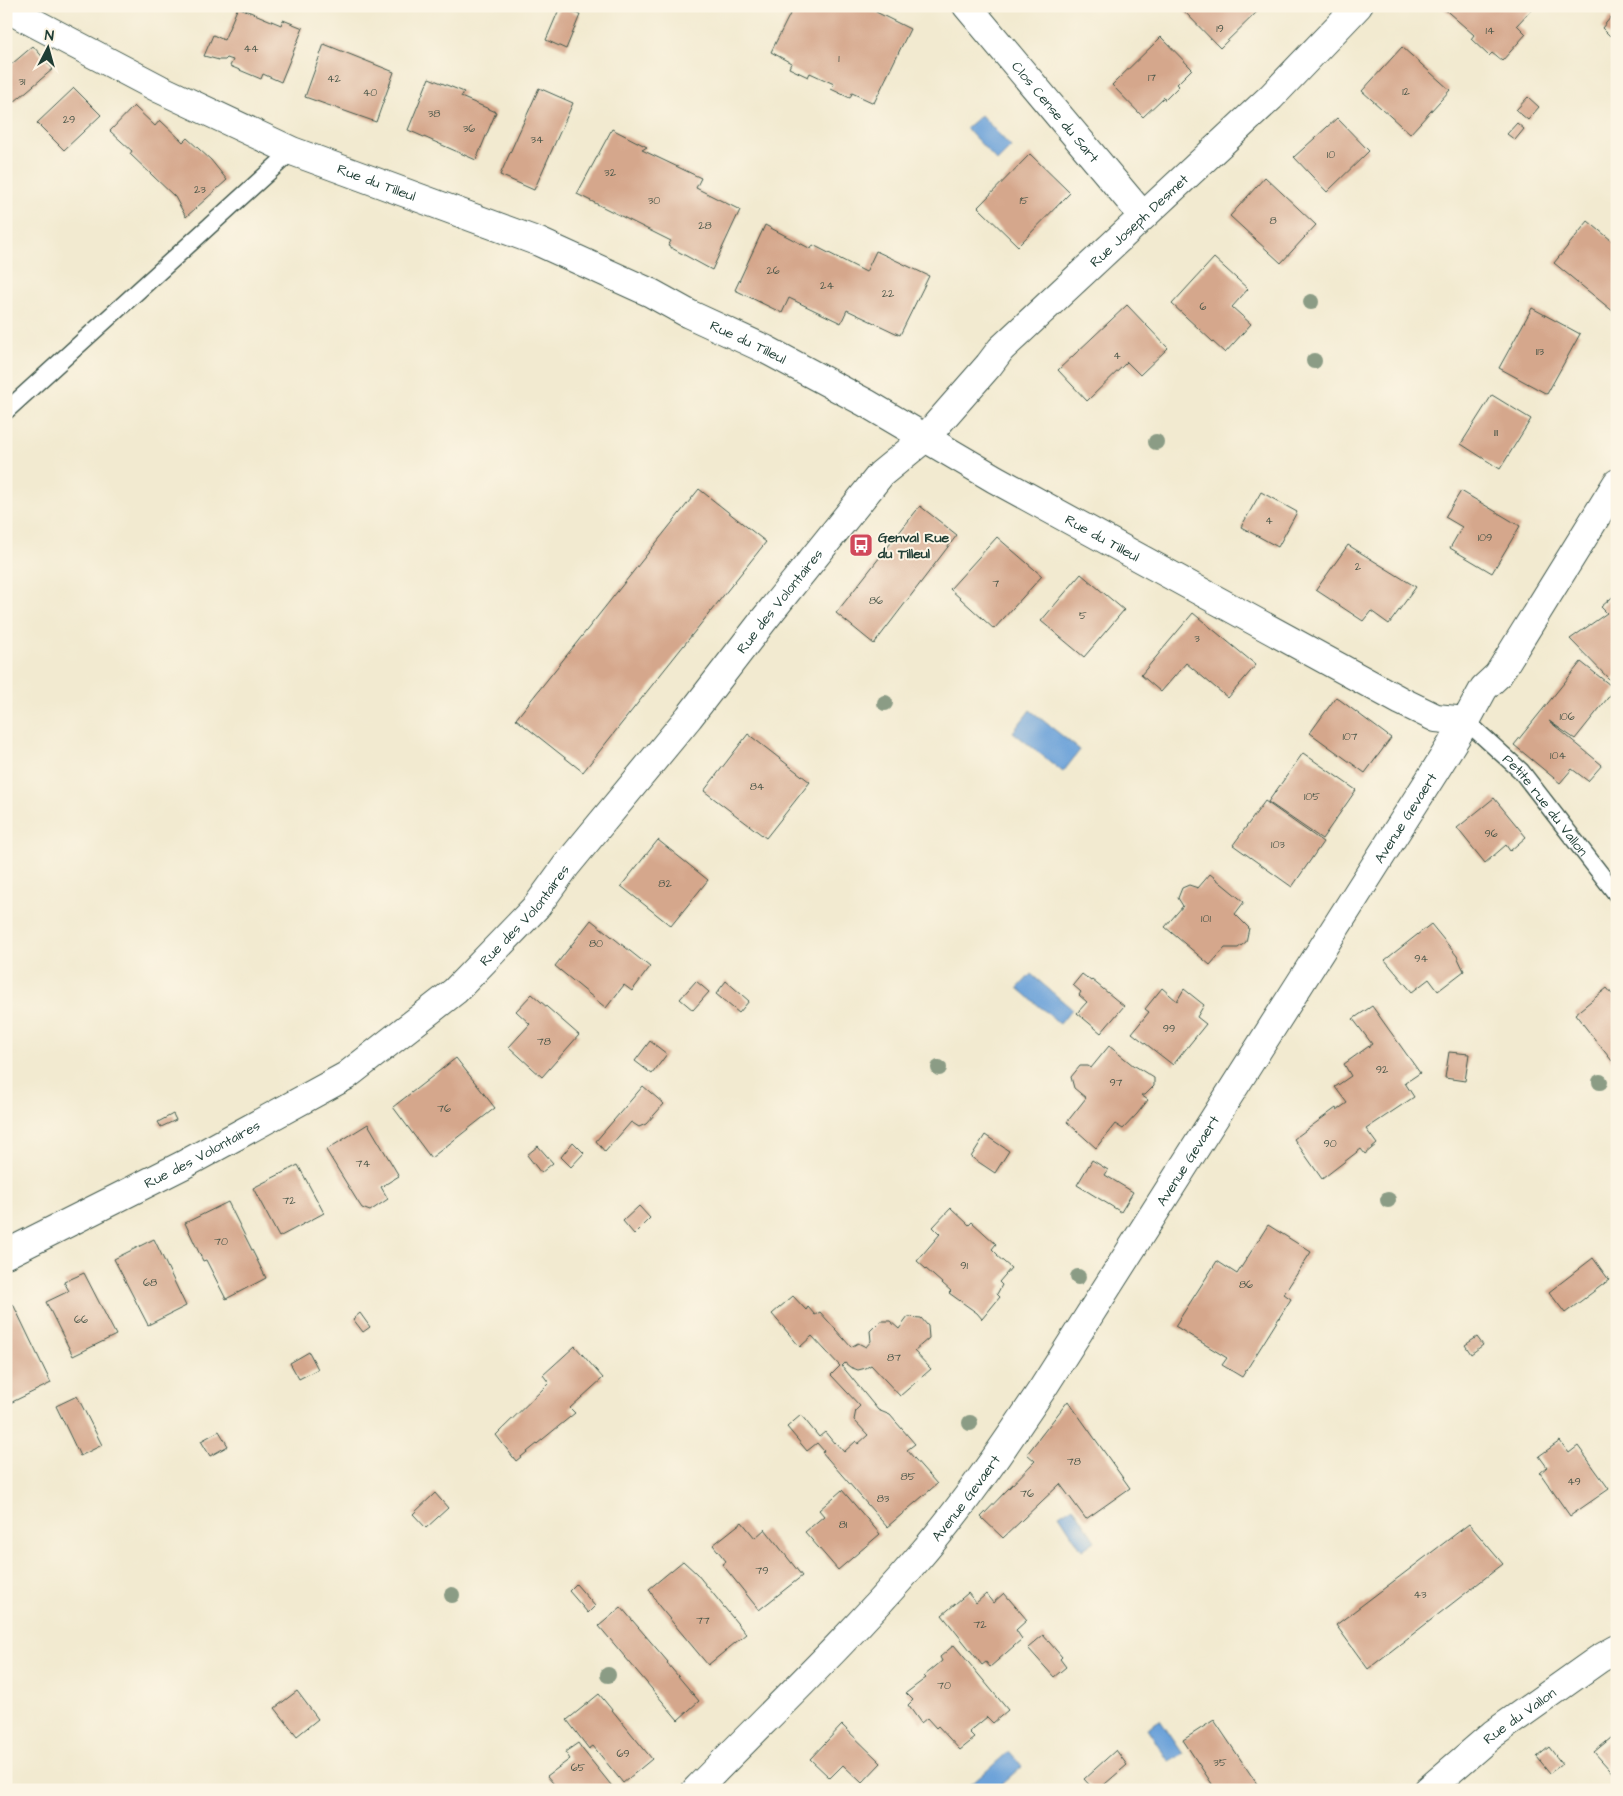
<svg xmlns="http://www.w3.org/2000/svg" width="1623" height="1796" viewBox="0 0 1623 1796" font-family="'Architects Daughter',sans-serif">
	<rect width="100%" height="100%" fill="#fcf5e5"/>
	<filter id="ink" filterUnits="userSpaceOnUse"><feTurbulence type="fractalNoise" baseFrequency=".02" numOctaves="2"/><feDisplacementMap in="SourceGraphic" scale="10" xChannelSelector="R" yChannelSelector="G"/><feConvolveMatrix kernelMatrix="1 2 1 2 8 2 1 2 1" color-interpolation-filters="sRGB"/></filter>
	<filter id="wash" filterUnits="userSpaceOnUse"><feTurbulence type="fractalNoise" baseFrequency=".0096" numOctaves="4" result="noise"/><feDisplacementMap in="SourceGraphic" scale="20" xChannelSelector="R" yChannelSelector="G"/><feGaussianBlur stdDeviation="1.12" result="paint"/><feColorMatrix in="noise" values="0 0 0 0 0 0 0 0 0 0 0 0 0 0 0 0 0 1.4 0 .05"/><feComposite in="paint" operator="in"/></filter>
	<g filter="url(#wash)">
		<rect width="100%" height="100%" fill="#f2ead0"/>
		<g fill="#6ca2d9" stroke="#467086">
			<polygon points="981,115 1011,147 997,161 966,128"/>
			<polygon points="1030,710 1080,750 1063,772 1013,732"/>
			<polygon points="1031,974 1072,1009 1060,1024 1018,988"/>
			<polygon points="1073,1506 1095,1541 1082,1550 1059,1515"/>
			<polygon points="1160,1720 1183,1754 1169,1762 1147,1728"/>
			<polygon points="1009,1751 1022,1766 995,1790 965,1790"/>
		</g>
		<g id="blocks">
			<g fill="#d5a78c">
				<polygon points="794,6 864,6 910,29 874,103 852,93 850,98 831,89 834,84 810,73 808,77 789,68 791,63 771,52"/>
				<polygon points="1183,6 1263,6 1220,48 1181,8"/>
				<polygon points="1441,6 1527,6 1531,10 1517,25 1526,34 1502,61 1492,53 1489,56 1471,39 1474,35"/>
				<polygon points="238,7 281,25 283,20 303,28 281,82 263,74 261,79 230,66 233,60 227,58 225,60 219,60 204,56 213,35 224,40"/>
				<polygon points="560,7 580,15 566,49 546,40"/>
				<polygon points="1611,17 1617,23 1617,28 1610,36 1602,28"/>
				<polygon points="1161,37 1192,69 1177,84 1179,86 1165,100 1164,97 1143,117 1112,85"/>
				<polygon points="324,44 394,72 376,122 305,97"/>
				<polygon points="33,46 53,69 14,102 6,94 6,69"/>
				<polygon points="1402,47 1450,90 1410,134 1362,91"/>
				<polygon points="429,78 464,92 461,97 496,112 476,160 408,130"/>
				<polygon points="74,88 101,115 64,150 37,123"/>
				<polygon points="539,88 573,103 534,190 500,175"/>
				<polygon points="1528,97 1539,107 1528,120 1516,110"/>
				<polygon points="134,106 155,126 160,120 183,142 187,138 211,160 227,180 186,217 175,197 130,154 132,151 110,131"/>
				<polygon points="1337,118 1369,151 1327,192 1294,157"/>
				<polygon points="1517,123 1524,129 1515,140 1507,134"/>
				<polygon points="612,129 647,147 642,150 701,178 696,188 740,210 712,270 668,246 671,241 577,194"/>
				<polygon points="1030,154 1070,193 1018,246 978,207"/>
				<polygon points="1265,177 1316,225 1281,263 1230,216"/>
				<polygon points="1588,221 1617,245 1617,310 1615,313 1554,263"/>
				<polygon points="765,225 811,249 813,245 866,272 876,251 929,276 900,335 847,310 841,323 789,298 782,313 735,290"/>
				<polygon points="1214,258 1248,289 1232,307 1251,324 1225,353 1172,304"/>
				<polygon points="1127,305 1168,348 1140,375 1127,362 1087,401 1058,370"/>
				<polygon points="1532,308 1580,334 1547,394 1499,368"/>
				<polygon points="1492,395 1531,419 1500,469 1461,444"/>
				<polygon points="699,489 766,542 583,772 516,719"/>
				<polygon points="1461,491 1520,526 1492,573 1450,548 1462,527 1445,517"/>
				<polygon points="1261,492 1297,512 1278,547 1241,527"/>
				<polygon points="920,506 957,535 874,644 836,613"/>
				<polygon points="997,537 1042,576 994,629 950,589"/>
				<polygon points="1348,545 1416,587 1389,624 1371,611 1363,621 1316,590"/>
				<polygon points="1081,574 1124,610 1084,657 1041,621"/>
				<polygon points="1617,593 1617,675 1611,681 1570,639 1607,613 1601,607"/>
				<polygon points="1193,613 1256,665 1228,698 1186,663 1161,692 1141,675"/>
				<polygon points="1581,662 1615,689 1575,739 1549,721 1602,765 1588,781 1572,769 1560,783 1514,745"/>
				<polygon points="1336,697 1391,738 1365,773 1310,733"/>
				<polygon points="748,734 810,782 766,838 704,791"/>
				<polygon points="1303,753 1356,790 1322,839 1268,802"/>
				<polygon points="1494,798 1526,837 1510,851 1506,845 1485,863 1457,828"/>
				<polygon points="1265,801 1323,842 1292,887 1233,845"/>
				<polygon points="658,840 708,880 671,926 621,886"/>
				<polygon points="1210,874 1244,902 1235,914 1249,928 1246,942 1238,948 1225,948 1210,965 1165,927 1183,906 1178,898 1182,888 1189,885 1198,888"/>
				<polygon points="591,920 650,967 632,991 624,985 606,1008 555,966"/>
				<polygon points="1431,924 1457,956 1464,971 1438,991 1429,979 1412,992 1385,960"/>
				<polygon points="1082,974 1091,981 1092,980 1124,1006 1101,1033 1077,1013 1087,1002 1079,995 1081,992 1073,985"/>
				<polygon points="696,981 709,992 693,1010 680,999"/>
				<polygon points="726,981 749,1001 739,1013 716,994"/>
				<polygon points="1162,988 1177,1001 1184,989 1204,1005 1197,1017 1206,1024 1173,1065 1132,1033 1149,1012 1145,1009"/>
				<polygon points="1607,988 1617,1000 1617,1057 1612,1061 1575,1014"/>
				<polygon points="532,994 579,1035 542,1077 509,1047 530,1024 516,1011"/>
				<polygon points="1372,1006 1420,1073 1405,1083 1414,1097 1366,1129 1377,1144 1365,1154 1361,1149 1322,1179 1294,1139 1336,1108 1337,1110 1347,1103 1335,1087 1351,1076 1344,1064 1372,1044 1353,1019"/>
				<polygon points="650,1041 667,1054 652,1074 635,1061"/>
				<polygon points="1109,1046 1134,1066 1135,1066 1154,1078 1154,1086 1145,1095 1141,1095 1148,1100 1137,1114 1123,1129 1115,1124 1096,1148 1067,1122 1086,1098 1074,1088 1071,1077 1080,1066 1088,1066 1091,1068"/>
				<polygon points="1449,1052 1469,1054 1465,1081 1445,1078"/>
				<polygon points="456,1058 495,1108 431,1158 393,1107"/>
				<polygon points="643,1086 664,1104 646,1124 639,1127 631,1122 605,1152 596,1141"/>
				<polygon points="173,1114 176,1120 161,1127 158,1122"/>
				<polygon points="368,1124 399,1176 381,1187 388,1199 370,1211 362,1208 358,1202 326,1150"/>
				<polygon points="985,1135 1009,1151 995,1173 971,1157"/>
				<polygon points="573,1142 584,1153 571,1167 561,1157"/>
				<polygon points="538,1146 553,1163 541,1173 527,1155"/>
				<polygon points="1092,1160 1108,1170 1105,1175 1133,1192 1121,1212 1077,1185"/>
				<polygon points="298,1165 324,1213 279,1237 253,1188"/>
				<polygon points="228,1202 266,1278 226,1299 206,1260 203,1261 185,1223"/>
				<polygon points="639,1206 650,1218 634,1234 623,1221"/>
				<polygon points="951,1208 969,1225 972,1222 996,1244 992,1249 998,1255 997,1256 1011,1268 999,1282 1002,1285 997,1294 1000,1297 982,1319 977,1313 949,1293 951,1291 917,1261 940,1234 933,1227"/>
				<polygon points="1268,1225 1311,1252 1284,1294 1291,1299 1242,1377 1222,1365 1227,1358 1175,1326 1217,1261 1237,1274"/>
				<polygon points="154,1239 186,1306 148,1325 114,1259"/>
				<polygon points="1593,1258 1609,1280 1565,1313 1549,1292"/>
				<polygon points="84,1273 116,1335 73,1356 46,1302 69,1291 64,1282"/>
				<polygon points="793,1296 806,1310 808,1307 815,1315 820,1312 851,1347 858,1343 866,1347 871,1341 870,1331 880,1321 890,1321 899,1329 908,1317 921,1318 928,1326 929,1338 914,1351 931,1369 900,1396 871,1365 866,1368 858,1370 850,1367 845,1363 842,1366 878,1410 890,1415 915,1444 907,1450 937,1484 887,1527 822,1452 824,1451 817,1443 807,1451 787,1427 801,1415 819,1437 825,1432 834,1443 835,1442 844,1452 856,1441 858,1444 868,1435 854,1420 856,1410 860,1406 831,1375 840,1366 812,1336 800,1347 772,1314"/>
				<polygon points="13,1304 51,1383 6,1405 6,1308"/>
				<polygon points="360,1313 370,1327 363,1332 353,1319"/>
				<polygon points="1477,1337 1483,1345 1471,1354 1465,1345"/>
				<polygon points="575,1346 603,1378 570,1408 575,1413 516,1461 496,1435 549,1383 543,1375"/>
				<polygon points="309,1352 318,1369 299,1379 290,1363"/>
				<polygon points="77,1396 102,1445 80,1456 56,1406"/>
				<polygon points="1068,1401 1130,1488 1086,1519 1060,1484 1003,1538 981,1517 1035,1461 1027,1454"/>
				<polygon points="219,1431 228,1446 210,1456 201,1441"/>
				<polygon points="1560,1441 1569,1453 1578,1446 1609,1489 1570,1516 1540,1473 1547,1467 1539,1456"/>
				<polygon points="842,1490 880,1534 838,1570 805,1532 824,1516 819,1510"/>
				<polygon points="435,1493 448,1508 426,1528 413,1514"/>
				<polygon points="742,1522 755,1538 765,1529 802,1576 759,1610 722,1564 726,1561 713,1545"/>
				<polygon points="1469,1524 1503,1564 1368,1669 1336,1625"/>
				<polygon points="683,1561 697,1574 746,1634 708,1665 659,1606 649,1589"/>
				<polygon points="576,1584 595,1606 588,1613 569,1591"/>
				<polygon points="968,1593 976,1603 986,1594 993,1603 1004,1593 1027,1620 1016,1630 1022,1639 990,1667 986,1662 982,1665 942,1615"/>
				<polygon points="621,1607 668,1662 667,1663 699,1701 678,1720 599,1626"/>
				<polygon points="1043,1635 1062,1657 1060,1659 1066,1667 1054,1677 1028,1648"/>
				<polygon points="954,1645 1008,1710 993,1723 987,1717 969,1732 975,1738 960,1750 938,1726 936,1728 927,1718 921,1723 908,1705 913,1700 906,1693 926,1678 924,1676 942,1661 940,1657"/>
				<polygon points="297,1691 318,1719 297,1736 275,1708"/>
				<polygon points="599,1694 652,1759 623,1783 593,1746 589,1749 567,1720"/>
				<polygon points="1214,1720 1257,1784 1249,1790 1216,1790 1183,1740"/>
				<polygon points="842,1725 881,1763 862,1783 843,1765 830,1778 810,1759"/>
				<polygon points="1617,1733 1617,1778 1594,1752"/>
				<polygon points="578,1743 583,1750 615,1790 559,1790 547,1776 570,1759 565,1752"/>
				<polygon points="1549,1747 1562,1764 1550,1773 1537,1757"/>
				<polygon points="1116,1750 1127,1765 1098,1790 1094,1790 1084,1779"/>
			</g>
		</g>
	</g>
	<g filter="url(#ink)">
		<use href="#blocks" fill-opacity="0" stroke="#3f574b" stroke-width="1"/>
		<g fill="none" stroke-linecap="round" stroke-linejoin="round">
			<g stroke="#3f574b" stroke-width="19">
				<g id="service">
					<polyline points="6,411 292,151"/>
					<path id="s1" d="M1466,721L1521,771L1617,895"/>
				</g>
			</g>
			<g stroke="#3f574b" stroke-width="30">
				<g id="minor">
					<path id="s2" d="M967,6L1143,216"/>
					<path id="s3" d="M6,8L160,89L292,151L539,242L651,293L689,314L765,349L866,403L995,479L1401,701L1436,718L1466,721"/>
					<path id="s4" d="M6,1254L183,1165L346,1076L455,991L537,906L566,866L689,717L763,621L881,474L925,438L989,365L1001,349L1271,97L1358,6"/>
					<path id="s5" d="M696,1790C769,1715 846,1642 915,1562C962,1508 1003,1448 1043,1388L1435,771L1466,721L1484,688L1498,675L1617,483"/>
				</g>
			</g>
			<g stroke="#3f574b" stroke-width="30">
				<g id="tertiary">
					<path id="s6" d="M1428,1790L1493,1734L1599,1659L1617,1649"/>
				</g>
			</g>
			<use href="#service" stroke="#fff" stroke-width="16"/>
			<use href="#minor" stroke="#fff" stroke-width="28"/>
			<use href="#tertiary" stroke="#fff" stroke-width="28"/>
		</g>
		<g fill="#8b9c85">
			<circle cx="1311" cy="302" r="8"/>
			<circle cx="1314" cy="361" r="8"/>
			<circle cx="1156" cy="442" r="8"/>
			<circle cx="885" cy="703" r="8"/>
			<circle cx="939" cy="1068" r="8"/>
			<circle cx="1600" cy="1082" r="8"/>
			<circle cx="1388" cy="1200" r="8"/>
			<circle cx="1078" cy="1277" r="8"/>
			<circle cx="970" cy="1423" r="8"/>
			<circle cx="452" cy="1595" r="8"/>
			<circle cx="608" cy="1675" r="8"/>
		</g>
	</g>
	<defs>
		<g id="bus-square" transform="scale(1.25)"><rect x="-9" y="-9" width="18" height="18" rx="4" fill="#d1495b" stroke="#fcf5e5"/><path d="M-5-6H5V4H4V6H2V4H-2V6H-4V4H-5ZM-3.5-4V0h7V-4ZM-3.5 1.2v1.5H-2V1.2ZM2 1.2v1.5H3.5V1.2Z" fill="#fff"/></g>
	</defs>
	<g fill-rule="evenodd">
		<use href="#bus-square" x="861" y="545"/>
	</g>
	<g text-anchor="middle" stroke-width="4" stroke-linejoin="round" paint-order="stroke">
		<g font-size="11" fill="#4c584a">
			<text x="1220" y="32">19</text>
			<text x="1490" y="34">14</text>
			<text x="251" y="52">44</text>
			<text x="839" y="62">1</text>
			<text x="1152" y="81">17</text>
			<text x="334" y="82">42</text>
			<text x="22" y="85">31</text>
			<text x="1406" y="95">12</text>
			<text x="370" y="96">40</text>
			<text x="434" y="117">38</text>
			<text x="69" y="123">29</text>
			<text x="469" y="132">36</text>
			<text x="537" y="143">34</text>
			<text x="1331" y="158">10</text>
			<text x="610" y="176">32</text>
			<text x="200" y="193">23</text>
			<text x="654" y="204">30</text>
			<text x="1024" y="204">15</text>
			<text x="1273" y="224">8</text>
			<text x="705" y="229">28</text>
			<text x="773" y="274">26</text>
			<text x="827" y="289">24</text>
			<text x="888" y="297">22</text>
			<text x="1203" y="310">6</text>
			<text x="1540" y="355">113</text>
			<text x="1117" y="359">4</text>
			<text x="1496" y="436">111</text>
			<text x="1269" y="524">4</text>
			<text x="1485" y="541">109</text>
			<text x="1358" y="570">2</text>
			<text x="996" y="587">7</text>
			<text x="876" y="604">86</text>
			<text x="1083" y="619">5</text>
			<text x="1197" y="642">3</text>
			<text x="1567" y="720">106</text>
			<text x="1350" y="740">107</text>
			<text x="1558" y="759">104</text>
			<text x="757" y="790">84</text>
			<text x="1312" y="800">105</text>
			<text x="1491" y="837">96</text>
			<text x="1278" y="848">103</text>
			<text x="665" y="887">82</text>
			<text x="1206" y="922">101</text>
			<text x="596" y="947">80</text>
			<text x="1421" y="962">94</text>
			<text x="1169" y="1032">99</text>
			<text x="544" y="1045">78</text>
			<text x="1382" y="1073">92</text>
			<text x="1116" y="1086">97</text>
			<text x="444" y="1112">76</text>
			<text x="1330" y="1147">90</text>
			<text x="363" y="1167">74</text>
			<text x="289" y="1204">72</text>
			<text x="221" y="1245">70</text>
			<text x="964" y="1269">91</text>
			<text x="150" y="1286">68</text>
			<text x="1246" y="1288">86</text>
			<text x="81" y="1323">66</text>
			<text x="894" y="1361">87</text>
			<text x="1074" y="1465">78</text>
			<text x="908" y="1480">85</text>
			<text x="1574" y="1485">49</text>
			<text x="1027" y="1497">76</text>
			<text x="883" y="1502">83</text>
			<text x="843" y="1528">81</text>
			<text x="762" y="1574">79</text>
			<text x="1420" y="1598">43</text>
			<text x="703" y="1624">77</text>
			<text x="980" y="1628">72</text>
			<text x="944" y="1689">70</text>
			<text x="623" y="1757">69</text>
			<text x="1220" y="1766">35</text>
			<text x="578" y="1771">65</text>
		</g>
		<g font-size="14" fill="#1f3d34" stroke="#fcf5e5">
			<text dy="5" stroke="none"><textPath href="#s2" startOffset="138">Clos Cense du Sart</textPath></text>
			<text dy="5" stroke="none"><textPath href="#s3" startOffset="410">Rue du Tilleul</textPath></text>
			<text dy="5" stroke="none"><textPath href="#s4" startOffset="1555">Rue Joseph Desmet</textPath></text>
			<text dy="5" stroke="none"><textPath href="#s3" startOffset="815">Rue du Tilleul</textPath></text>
			<text dy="5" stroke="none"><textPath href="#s3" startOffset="1220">Rue du Tilleul</textPath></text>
			<text dy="5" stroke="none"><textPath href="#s4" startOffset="1030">Rue des Volontaires</textPath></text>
			<text dy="5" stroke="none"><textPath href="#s1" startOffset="116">Petite rue du Vallon</textPath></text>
			<text dy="5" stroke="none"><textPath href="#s5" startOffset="1208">Avenue Gevaert</textPath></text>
			<text dy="5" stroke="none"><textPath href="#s4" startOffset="625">Rue des Volontaires</textPath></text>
			<text dy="5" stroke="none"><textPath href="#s4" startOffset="220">Rue des Volontaires</textPath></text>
			<text dy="5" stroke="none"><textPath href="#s5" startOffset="802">Avenue Gevaert</textPath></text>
			<text dy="5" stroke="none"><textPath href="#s5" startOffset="398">Avenue Gevaert</textPath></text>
			<text dy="5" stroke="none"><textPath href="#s6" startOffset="118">Rue du Vallon</textPath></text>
		</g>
		<g font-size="14" font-weight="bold" fill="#1f3d34" stroke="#fcf5e5" text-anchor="start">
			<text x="878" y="542">Genval Rue<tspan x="878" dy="16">du Tilleul</tspan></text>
		</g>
	</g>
	<rect width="1623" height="1796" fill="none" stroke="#fcf5e5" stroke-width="25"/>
	<g transform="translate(48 48) rotate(6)" stroke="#fcf5e5" stroke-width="4" paint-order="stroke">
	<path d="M0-4L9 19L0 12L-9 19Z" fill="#1f3d34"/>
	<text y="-8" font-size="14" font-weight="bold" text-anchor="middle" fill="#1f3d34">N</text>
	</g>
</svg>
